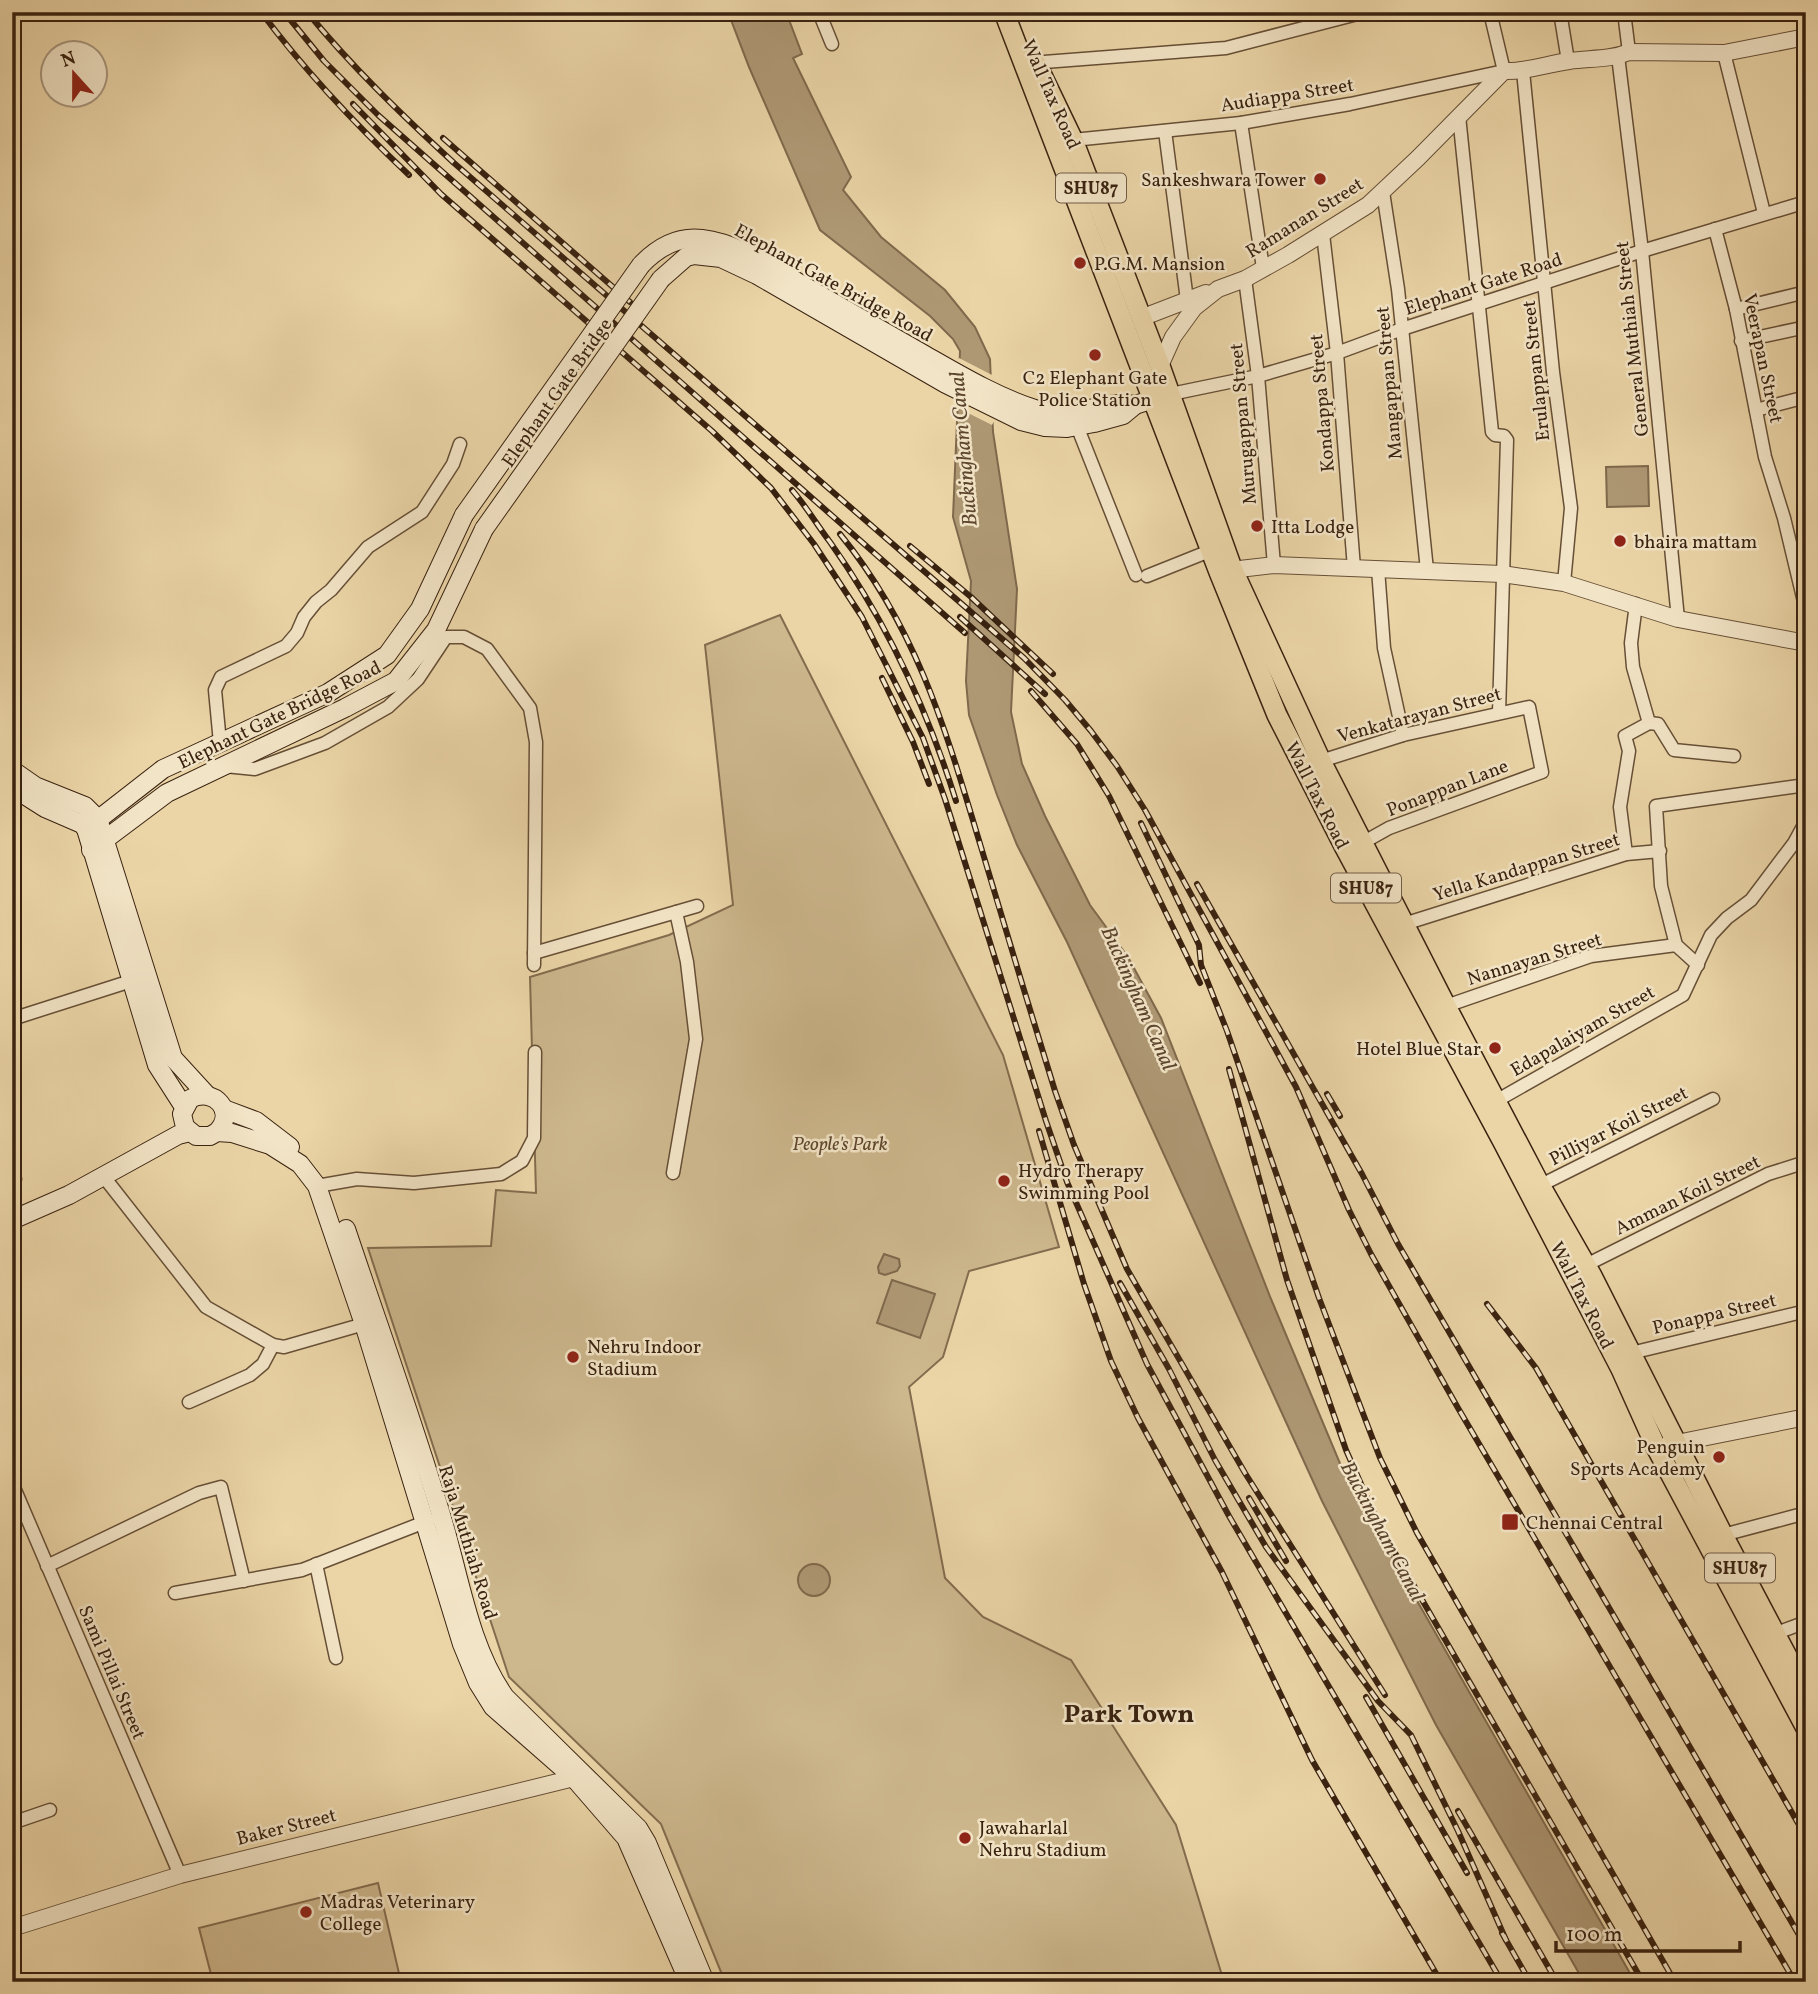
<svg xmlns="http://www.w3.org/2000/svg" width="1818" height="1994" viewBox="0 0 1818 1994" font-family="Vollkorn,serif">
	<rect width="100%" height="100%" fill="#ebd5a7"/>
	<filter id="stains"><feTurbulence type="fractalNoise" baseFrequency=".00286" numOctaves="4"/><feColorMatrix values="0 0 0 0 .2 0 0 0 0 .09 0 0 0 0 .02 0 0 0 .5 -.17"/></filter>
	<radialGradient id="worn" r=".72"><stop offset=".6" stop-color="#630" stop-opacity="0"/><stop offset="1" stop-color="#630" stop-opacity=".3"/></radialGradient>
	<g fill="#cdb78d" stroke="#836c4e" stroke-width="2">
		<polygon points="780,615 1003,1055 1059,1247 969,1271 943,1357 909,1387 945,1578 983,1617 1071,1660 1176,1825 1224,1982 725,1982 661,1824 509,1677 368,1248 491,1246 496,1190 536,1193 530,977 669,935 733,905 705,645"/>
		<polygon points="378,1883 401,1982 213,1982 199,1928"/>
	</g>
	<g fill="#ae9874" stroke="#7f694c" stroke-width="2">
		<polygon points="728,12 786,12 802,54 793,58 851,177 843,190 881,237 945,290 975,327 990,359 993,432 1017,589 1011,712 1022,764 1045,816 1090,905 1128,957 1161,1018 1271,1299 1344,1473 1635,1982 1584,1982 1436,1725 1322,1501 1067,942 1017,845 997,795 969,715 966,681 971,581 953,517 960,351 953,339 930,316 820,230 749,67"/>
		<polygon points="1648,466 1649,506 1607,507 1606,467"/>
		<polygon points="884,1254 899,1259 900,1266 897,1271 885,1275 879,1273 878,1267"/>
		<polygon points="892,1280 935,1294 920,1338 877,1323"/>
		<circle cx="814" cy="1580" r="16"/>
	</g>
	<polygon fill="#ebd5a7" points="959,358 994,376 996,418 992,425 954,406 956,364"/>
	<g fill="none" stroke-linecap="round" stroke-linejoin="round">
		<g stroke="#664f36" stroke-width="15">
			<g id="minor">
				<polyline points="819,12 832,44"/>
				<polyline points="1560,12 1568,61"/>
				<polyline points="1624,12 1629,52"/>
				<polyline points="1724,53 1764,213"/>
				<polyline points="1618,56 1642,251 1678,619"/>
				<polyline points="1031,63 1226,48 1365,12"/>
				<polyline points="1523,71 1553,372 1571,508 1564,583"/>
				<polyline points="1459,116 1492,432 1495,435 1504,436 1507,440 1499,713"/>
				<polyline points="1241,123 1263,268"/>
				<polyline points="1165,131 1187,300"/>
				<polyline points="1073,140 1241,123 1350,104 1504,71 1490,12"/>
				<polyline points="1383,192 1398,289 1427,570"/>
				<polyline points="1715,229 1736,309 1765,457 1784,518 1806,610"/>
				<polyline points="1323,234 1337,353 1354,568"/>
				<polyline points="1245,279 1258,376 1274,565"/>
				<polyline points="1736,309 1806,292"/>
				<polyline points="1741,341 1806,327"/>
				<polyline points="1171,394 1258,376 1337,353 1402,329 1642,251 1806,202"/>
				<polyline points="1756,410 1806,397"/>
				<polyline points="1077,426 1136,575"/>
				<polyline points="1378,569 1384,648 1403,735"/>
				<polyline points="1147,576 1212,550"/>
				<polyline points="1649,723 1658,724 1674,750 1734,756"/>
				<polyline points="220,743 215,690 221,677 286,646 297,633 304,617 316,602 331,590 368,547 422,512 453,464 460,444"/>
				<polyline points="1321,761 1403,735 1529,707 1542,772 1389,828 1364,842"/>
				<polyline points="225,766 255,769 325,743 388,707 418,679 446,637 464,637 487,649 530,708 536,742 534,965"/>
				<polyline points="1626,854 1620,807 1629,751 1625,736 1649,723 1633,667 1631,643 1636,604"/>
				<polyline points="1404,924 1626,854 1660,851"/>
				<polyline points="534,953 697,906"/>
				<polyline points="1698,965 1676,945 1661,886 1656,806 1806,785"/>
				<polyline points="1446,1006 1591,956 1676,945"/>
				<polyline points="12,1019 131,981"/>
				<polyline points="1496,1101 1683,995 1711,935 1727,918 1751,900 1794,843 1806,821"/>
				<polyline points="673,1173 696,1039 687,962 676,912"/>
				<polyline points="104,1177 206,1307 273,1345 284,1347 364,1324"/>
				<polyline points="12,1179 15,1179"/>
				<polyline points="317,1186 357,1179 414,1183 501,1174 522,1161 534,1138 535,1052"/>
				<polyline points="1535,1188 1713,1099"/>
				<polyline points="1586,1265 1768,1174 1806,1162"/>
				<polyline points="1631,1353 1806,1311"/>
				<polyline points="189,1402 250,1375 263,1364 273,1345"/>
				<polyline points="12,1483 180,1875"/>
				<polyline points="1723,1535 1806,1513"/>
				<polyline points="316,1564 336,1658"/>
				<polyline points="47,1566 199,1493 221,1487 244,1581"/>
				<polyline points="175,1593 302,1570 430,1520"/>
				<polyline points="1774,1634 1806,1622"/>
				<polyline points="12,1823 50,1810"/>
			</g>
		</g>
		<g stroke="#664f36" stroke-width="18">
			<g id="tertiary">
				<polyline points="1141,318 1206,293"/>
				<path d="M1160,366L1173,337L1194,308L1218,289L1245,279L1288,255L1368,205L1418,158L1504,71C1527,72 1546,64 1569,61C1589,58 1610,60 1629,52L1724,53L1806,37"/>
				<polyline points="1222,571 1274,565 1502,574 1564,583 1678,619 1806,643"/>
				<polyline points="1667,1445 1806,1417"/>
				<polyline points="12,1928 180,1875 574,1778"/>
			</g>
		</g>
		<g stroke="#392210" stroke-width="20">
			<g id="secondary">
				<path d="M641,265C658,247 678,236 702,239C737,243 769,266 799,283C841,307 883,331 925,355C960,375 997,397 1035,409C1073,422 1100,399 1135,405"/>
				<polyline points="661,279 686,257 694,255 721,258 757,275 946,384 1021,421 1045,427 1067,428 1094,423 1123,415 1135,405 1166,395"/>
				<polyline points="12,770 35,786 85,806 98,819 173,1058 206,1094"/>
				<polyline points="12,787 45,808 82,824 86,829 157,1065 184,1107"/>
				<polyline points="86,829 163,769 328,693 387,655 420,609 464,515"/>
				<polyline points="91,850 167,793 345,708 396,681 436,630 484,529"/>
				<polyline points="224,1109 256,1121 290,1147"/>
				<path d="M217,1132C237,1112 214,1086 190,1099L182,1114L185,1127L196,1136H210L217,1132L232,1133L270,1145L300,1164L317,1186L364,1324L462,1644L478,1683L493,1707L574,1778L626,1838L689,1982"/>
				<polyline points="12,1220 69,1195 178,1135 190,1132"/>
				<path d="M346,1229C378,1325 413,1421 442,1518C460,1578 469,1646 505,1697L638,1828L647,1843L705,1982"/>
			</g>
		</g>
		<g stroke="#392210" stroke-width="22">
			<g id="primary">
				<polyline points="1004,12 1219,572 1277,715 1344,846 1503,1142 1621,1369 1656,1447 1806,1728"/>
				<polyline points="1037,65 1073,140 1160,366 1232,568 1321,761 1446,1006 1540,1185 1592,1276 1723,1535 1806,1692"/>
			</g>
		</g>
		<use href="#minor" stroke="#f2e4c6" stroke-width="12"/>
		<use href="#tertiary" stroke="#f2e4c6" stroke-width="16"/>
		<use href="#secondary" stroke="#f2e4c6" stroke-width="18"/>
		<use href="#primary" stroke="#ebd5a7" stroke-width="19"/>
		<g stroke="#392210" stroke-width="6">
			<g id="rail">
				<path d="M261,12C305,71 356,125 409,175"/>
				<polyline points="284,12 324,61 378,115 965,633"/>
				<path d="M307,12C352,67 402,115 454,163L1024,658L1065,700L1091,731L1117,766L1145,810L1296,1087L1349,1210L1371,1254L1458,1408L1795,1982"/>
				<polyline points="353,104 441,194 712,431 771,488 814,544 862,617 923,738 945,799 1046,1121 1067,1182 1147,1364 1229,1516 1502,1982"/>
				<polyline points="443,138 630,302"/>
				<path d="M792,490C806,506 817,525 830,542C886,621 927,708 956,801"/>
				<path d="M840,534C918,630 946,731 981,847C1005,928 1030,1010 1055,1091L1074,1145L1127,1269L1245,1473L1385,1695"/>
				<polyline points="910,546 971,597 1053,674"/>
				<polyline points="960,617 1045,694"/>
				<polyline points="882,678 913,742 929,784"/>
				<polyline points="1031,691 1077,744 1109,796 1200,983"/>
				<polyline points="1141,823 1199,945 1201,965 1227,1031 1319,1298 1380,1458 1417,1533 1675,1982"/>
				<polyline points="1197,884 1362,1174 1398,1244 1806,1947"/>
				<polyline points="1229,1069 1287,1280 1346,1450 1380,1527 1643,1982"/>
				<polyline points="1327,1094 1340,1116"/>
				<polyline points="1039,1131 1084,1284 1111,1361 1138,1418 1222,1572 1312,1760 1441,1982"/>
				<polyline points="1120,1283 1169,1369 1215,1460 1266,1547 1378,1701 1411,1735 1458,1831 1506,1940"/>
				<polyline points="1487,1304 1536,1368 1806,1837"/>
				<polyline points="1249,1498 1286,1561"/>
				<polyline points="1366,1697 1467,1873"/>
				<polyline points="1458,1811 1557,1982"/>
				<polyline points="1502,1933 1530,1982"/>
			</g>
		</g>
		<use href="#rail" stroke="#f2e4c6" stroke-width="3.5" stroke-dasharray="10" stroke-linecap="butt"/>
		<g stroke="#392210" stroke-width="20" stroke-linecap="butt">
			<g id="secondary-bridge">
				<polyline points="464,515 641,265"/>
				<polyline points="484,529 661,279"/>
			</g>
		</g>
		<use href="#secondary-bridge" stroke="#f2e4c6" stroke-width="18"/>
	</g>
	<g fill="#8f2418" stroke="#f2e4c6" stroke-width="2.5">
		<circle cx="1320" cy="179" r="7"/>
		<circle cx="1080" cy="263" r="7"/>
		<circle cx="1095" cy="355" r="7"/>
		<circle cx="1257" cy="526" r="7"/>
		<circle cx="1620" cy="541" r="7"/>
		<circle cx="1495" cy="1048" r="7"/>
		<circle cx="1004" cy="1181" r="7"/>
		<circle cx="573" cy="1357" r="7"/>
		<circle cx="1719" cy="1457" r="7"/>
		<rect x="1501" y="1513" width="18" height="18" rx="3.5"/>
		<circle cx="965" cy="1838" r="7"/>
		<circle cx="306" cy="1912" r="7"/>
	</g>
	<g text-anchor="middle" stroke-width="5" stroke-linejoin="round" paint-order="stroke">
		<g fill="#f2e4c6" stroke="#705c47" stroke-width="2">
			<rect x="1056" y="173.5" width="70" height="29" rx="5"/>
			<rect x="1331" y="873.5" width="70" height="29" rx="5"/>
			<rect x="1705" y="1553.5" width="70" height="29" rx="5"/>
		</g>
		<g font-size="18" font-weight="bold" fill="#392210">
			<text x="1091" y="194">SHU87</text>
			<text x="1366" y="894">SHU87</text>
			<text x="1740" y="1574">SHU87</text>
		</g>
		<g font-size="19" fill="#392210" stroke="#f2e4c6">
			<text transform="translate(1052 94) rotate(66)" y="7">Wall Tax Road</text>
			<text transform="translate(1287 94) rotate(-9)" y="7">Audiappa Street</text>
			<text transform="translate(1304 217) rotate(-32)" y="7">Ramanan Street</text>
			<text transform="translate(834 282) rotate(29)" y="7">Elephant Gate Bridge Road</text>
			<text transform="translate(1483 283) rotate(-18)" y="7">Elephant Gate Road</text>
			<text transform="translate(1631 339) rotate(-96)" y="7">General Muthiah Street</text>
			<text transform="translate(1764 358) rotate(78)" y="7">Veerapan Street</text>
			<text transform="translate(1535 371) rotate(-96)" y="7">Erulappan Street</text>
			<text transform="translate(1388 383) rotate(-95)" y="7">Mangappan Street</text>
			<text transform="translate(556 392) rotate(-55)" y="7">Elephant Gate Bridge</text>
			<text transform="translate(1321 403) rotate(-95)" y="7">Kondappa Street</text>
			<text transform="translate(1242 424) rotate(-95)" y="7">Murugappan Street</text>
			<text transform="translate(279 714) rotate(-26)" y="7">Elephant Gate Bridge Road</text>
			<text transform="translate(1419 714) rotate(-15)" y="7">Venkatarayan Street</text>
			<text transform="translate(1447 787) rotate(-21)" y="7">Ponappan Lane</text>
			<text transform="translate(1318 795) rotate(63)" y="7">Wall Tax Road</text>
			<text transform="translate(1526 866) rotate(-17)" y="7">Yella Kandappan Street</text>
			<text transform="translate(1534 958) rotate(-17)" y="7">Nannayan Street</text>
			<text transform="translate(1582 1030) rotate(-30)" y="7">Edapalaiyam Street</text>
			<text transform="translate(1618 1125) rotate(-27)" y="7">Pilliyar Koil Street</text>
			<text transform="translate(1687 1194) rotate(-26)" y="7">Amman Koil Street</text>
			<text transform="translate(1583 1295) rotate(63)" y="7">Wall Tax Road</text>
			<text transform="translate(1714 1313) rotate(-13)" y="7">Ponappa Street</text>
			<text transform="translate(469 1542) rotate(73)" y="7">Raja Muthiah Road</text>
			<text transform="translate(113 1672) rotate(67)" y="7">Sami Pillai Street</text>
			<text transform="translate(286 1826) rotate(-14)" y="7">Baker Street</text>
		</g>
		<g font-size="19" fill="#392210" stroke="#f2e4c6" text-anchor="start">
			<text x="1306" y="186" text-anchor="end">Sankeshwara Tower</text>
			<text x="1094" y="270">P.G.M. Mansion</text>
			<text x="1095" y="384" text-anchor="middle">C2 Elephant Gate<tspan x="1095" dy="22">Police Station</tspan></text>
			<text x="1271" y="533">Itta Lodge</text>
			<text x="1634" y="548">bhaira mattam</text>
			<text x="1481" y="1055" text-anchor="end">Hotel Blue Star</text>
			<text x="1018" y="1177">Hydro Therapy<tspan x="1018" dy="22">Swimming Pool</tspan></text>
			<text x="587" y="1353">Nehru Indoor<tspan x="587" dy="22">Stadium</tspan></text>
			<text x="1705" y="1453" text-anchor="end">Penguin<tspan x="1705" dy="22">Sports Academy</tspan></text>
			<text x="1526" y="1529">Chennai Central</text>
			<text x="979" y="1834">Jawaharlal<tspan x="979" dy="22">Nehru Stadium</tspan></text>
			<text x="320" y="1908">Madras Veterinary<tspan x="320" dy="22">College</tspan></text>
		</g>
		<g font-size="19" font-style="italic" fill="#5e472f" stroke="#f2e4c6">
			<text x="840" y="1150">People's Park</text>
		</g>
		<g font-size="21" font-style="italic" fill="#5c452e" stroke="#f2e4c6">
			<text transform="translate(963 449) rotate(-95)" y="7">Buckingham Canal</text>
			<text transform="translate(1139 998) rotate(66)" y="7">Buckingham Canal</text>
			<text transform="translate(1383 1531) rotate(62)" y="7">Buckingham Canal</text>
		</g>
		<g font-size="26" font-weight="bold" fill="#392210" stroke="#f2e4c6">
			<text x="1129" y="1722">Park Town</text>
		</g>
	</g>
	<rect width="1818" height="1994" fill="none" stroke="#ebd5a7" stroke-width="42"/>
	<rect x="14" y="14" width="1790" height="1966" fill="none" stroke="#392210" stroke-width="3.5"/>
	<rect x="21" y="21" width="1776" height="1952" fill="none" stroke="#392210" stroke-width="2"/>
	<g transform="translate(74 74) rotate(339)"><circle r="33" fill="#f2e4c6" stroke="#a8967d" stroke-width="2"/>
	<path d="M0-5L12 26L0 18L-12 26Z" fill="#8f2418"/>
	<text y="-10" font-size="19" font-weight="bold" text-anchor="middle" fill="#392210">N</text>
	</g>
	<path d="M1556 1941v10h184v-10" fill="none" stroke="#392210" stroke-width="3.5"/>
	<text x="1566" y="1941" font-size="21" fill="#392210" stroke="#f2e4c6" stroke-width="5" paint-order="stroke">100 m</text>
	<rect width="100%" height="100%" filter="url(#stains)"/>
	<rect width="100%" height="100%" fill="url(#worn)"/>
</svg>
